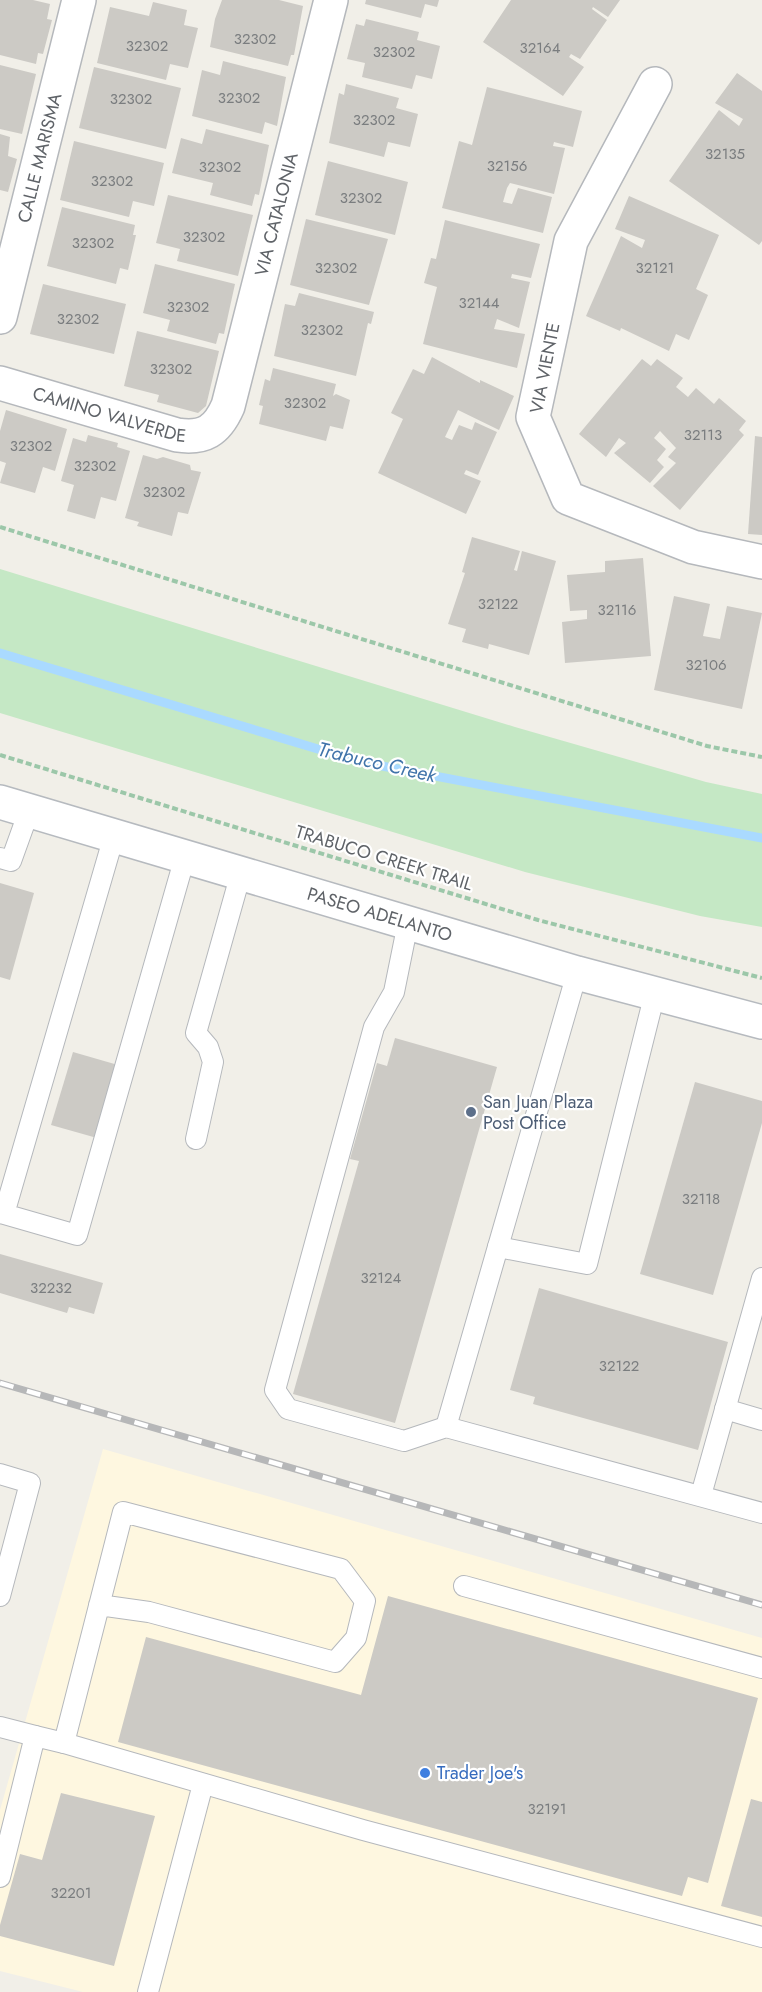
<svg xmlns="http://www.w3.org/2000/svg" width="762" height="1992" viewBox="0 0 762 1992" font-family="Jost,sans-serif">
	<rect width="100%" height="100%" fill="#f1efe8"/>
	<polygon fill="#fef7e0" points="103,1449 762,1638 762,1992 83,1992 0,1971 0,1810"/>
	<polygon fill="#c5e8c5" points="0,569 515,727 706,782 762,794 762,927 700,916 525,872 0,713"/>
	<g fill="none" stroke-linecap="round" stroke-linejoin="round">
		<polyline stroke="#aadaff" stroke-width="9" points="0,653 361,762 762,838"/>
	</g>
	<g fill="#cccac5">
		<polygon points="0,0 33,0 50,4 47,19 52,20 43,54 38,53 36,64 0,55"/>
		<polygon points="222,0 279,0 303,6 294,55 291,55 288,66 210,47 215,19"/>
		<polygon points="366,0 439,0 437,7 425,4 421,18 365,4"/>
		<polygon points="511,0 620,0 608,17 593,7 592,9 607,20 580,59 571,54 569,57 584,67 563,96 483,42"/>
		<polygon points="153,2 187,10 184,25 198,28 188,68 170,64 166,80 97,63 110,7 149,16"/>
		<polygon points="366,19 419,32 417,40 440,46 432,79 416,75 412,89 362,77 365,63 347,59 356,24 364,26"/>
		<polygon points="223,61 286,77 277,126 265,122 262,134 192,116 202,70 220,75"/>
		<polygon points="0,65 36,74 22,134 0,129"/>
		<polygon points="94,67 181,88 166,149 79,128"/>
		<polygon points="737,73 762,91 762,241 759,245 669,181 719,110 739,126 743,119 715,103"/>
		<polygon points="346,84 399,98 396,108 418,114 410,147 388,142 384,157 329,143 339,93 344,95"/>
		<polygon points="487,87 582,111 573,147 554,142 553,146 565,148 554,194 510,183 507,188 503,202 512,204 518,188 552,197 543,233 442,208 459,141 472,145"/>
		<polygon points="206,129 269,145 259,195 255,194 252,206 210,195 213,183 172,173 181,138 202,144"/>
		<polygon points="0,134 10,137 8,156 17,159 8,192 0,190"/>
		<polygon points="74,141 164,163 154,206 133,201 129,217 60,200"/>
		<polygon points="328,161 408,182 395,235 315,215"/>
		<polygon points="168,195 253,215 238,276 177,261 180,249 156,243"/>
		<polygon points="629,196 719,235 696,289 708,295 689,340 676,334 669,351 621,328 620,331 586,316 621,236 642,248 645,240 615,229"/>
		<polygon points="62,207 135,225 133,235 136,235 128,270 120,268 116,284 47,266"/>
		<polygon points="306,219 388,239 369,305 290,285"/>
		<polygon points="445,220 540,244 531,278 512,274 511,278 530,282 519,328 497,319 494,329 525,334 517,368 423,344 437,287 424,283 431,258 436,259"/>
		<polygon points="155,264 235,284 224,334 219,333 216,344 167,331 170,320 143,313"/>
		<polygon points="43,284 126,304 114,354 30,334"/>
		<polygon points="299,293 374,312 371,324 368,323 356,376 274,356 285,304 295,306"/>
		<polygon points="137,331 219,351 206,406 198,413 157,402 159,395 124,386"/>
		<polygon points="432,357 480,383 480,380 514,396 499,430 458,410 445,437 452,440 459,425 472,430 475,422 497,432 478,475 466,470 464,474 481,481 466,514 378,473 403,419 391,413 413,369 424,374"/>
		<polygon points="642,359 651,366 657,359 683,378 676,387 688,397 696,388 714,404 719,398 746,421 739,430 744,435 680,510 653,486 676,463 668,457 676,448 660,431 654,438 666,449 657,460 664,467 650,483 614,453 626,443 619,438 606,457 579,434"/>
		<polygon points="273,368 336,384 333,396 336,394 350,400 343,429 330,426 326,441 259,424 263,406 259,405 265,379 270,381"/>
		<polygon points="6,410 67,429 55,471 43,467 35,493 0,483 6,463 0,461 0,431"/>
		<polygon points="88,435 118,443 117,447 130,451 116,501 101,497 95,519 67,511 74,485 61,481 73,438 86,442"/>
		<polygon points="755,436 762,437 762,535 748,534"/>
		<polygon points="143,455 157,459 163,457 190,465 191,470 201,472 188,514 178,512 172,536 137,526 139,522 125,518"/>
		<polygon points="472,537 520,551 514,570 517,571 522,551 556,561 529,655 489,644 488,649 462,642 466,629 448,624 465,573 462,572"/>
		<polygon points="643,558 651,656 565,663 562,622 587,619 587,610 570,611 567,575 605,572 605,561"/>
		<polygon points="674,596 710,604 703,636 720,639 727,606 762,613 742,709 654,690"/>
		<polygon points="0,883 34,893 10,980 0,977"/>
		<polygon points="395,1038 497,1067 395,1423 293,1394 359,1161 350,1159 377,1063 387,1066"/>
		<polygon points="73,1052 118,1065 97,1138 51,1125"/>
		<polygon points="695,1082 762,1101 762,1123 713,1295 640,1274"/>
		<polygon points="0,1254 103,1283 94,1314 69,1307 67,1313 0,1293"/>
		<polygon points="539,1288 728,1342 698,1450 533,1404 535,1397 510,1390"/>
		<polygon points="388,1596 758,1698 708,1883 688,1877 682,1896 118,1742 146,1637 361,1695"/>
		<polygon points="61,1793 155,1816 114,1966 0,1936 0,1925 20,1854 42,1860"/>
		<polygon points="751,1799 762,1802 762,1917 721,1906"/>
	</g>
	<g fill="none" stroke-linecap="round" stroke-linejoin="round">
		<g stroke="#b5b8bc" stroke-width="22">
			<g id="lane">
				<polyline points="114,836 4,1214 77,1235 185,857"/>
				<polyline points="0,858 11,861 29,811"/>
				<polyline points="408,923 394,992 374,1027 275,1390 288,1409 404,1441 446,1427 762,1513"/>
				<polyline points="196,1139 213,1062 208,1047 196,1033 241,873"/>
				<polyline points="498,1247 587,1264 655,993"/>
				<polyline points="725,1409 762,1420"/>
				<polyline points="446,1427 577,973"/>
				<polyline points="0,1474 30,1483 0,1596"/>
				<polyline points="701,1495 762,1278"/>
				<polyline points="464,1586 762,1668"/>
				<polyline points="99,1605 149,1612 335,1662 356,1638 365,1601 341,1569 123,1512 64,1743 363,1830 762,1937"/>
				<polyline points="0,1727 35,1736"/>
				<polyline points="0,1877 35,1736 64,1743"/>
				<polyline points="148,1992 203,1784"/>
			</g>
		</g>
		<g stroke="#b5b8bc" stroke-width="36">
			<g id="street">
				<polyline points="655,84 571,241 533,417 568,498 693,547 762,562"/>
				<path id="s1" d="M0,317L79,0"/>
				<path id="s2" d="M0,383L177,435C204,439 217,431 228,406L331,0"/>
			</g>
		</g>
		<g stroke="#b6babf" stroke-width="36">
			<g id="secondary">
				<path id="s3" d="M0,802L577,973L762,1022"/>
			</g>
		</g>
		<g stroke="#9cc7a9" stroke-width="4" stroke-dasharray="6 3" stroke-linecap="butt">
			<polyline points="0,527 707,746 762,757"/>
			<polyline points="0,755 538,920 762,978"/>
		</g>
		<use href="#lane" stroke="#fff" stroke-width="20"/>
		<use href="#street" stroke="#fff" stroke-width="33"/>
		<use href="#secondary" stroke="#fff" stroke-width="33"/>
		<g stroke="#b6b7b8" stroke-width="7">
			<polyline id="rail" points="0,1383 762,1605"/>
		</g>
		<use href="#rail" stroke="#fff" stroke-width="4.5" stroke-dasharray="14" stroke-linecap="butt"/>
	</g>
	<circle fill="#5c6f8a" stroke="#fff" stroke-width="2" cx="471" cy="1112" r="6"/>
	<circle fill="#3f7fe0" stroke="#fff" stroke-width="2" cx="425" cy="1773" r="6"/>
	<g text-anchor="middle" stroke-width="4.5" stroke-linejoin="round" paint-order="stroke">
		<g font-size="15" fill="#7a7d7f">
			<text x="255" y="44">32302</text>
			<text x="147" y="51">32302</text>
			<text x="540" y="53">32164</text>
			<text x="394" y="57">32302</text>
			<text x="239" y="103">32302</text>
			<text x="131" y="104">32302</text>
			<text x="374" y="125">32302</text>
			<text x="725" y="159">32135</text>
			<text x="507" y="171">32156</text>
			<text x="220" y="172">32302</text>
			<text x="112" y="186">32302</text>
			<text x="361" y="203">32302</text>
			<text x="204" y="242">32302</text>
			<text x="93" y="248">32302</text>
			<text x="336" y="273">32302</text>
			<text x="655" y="273">32121</text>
			<text x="479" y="308">32144</text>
			<text x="188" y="312">32302</text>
			<text x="78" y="324">32302</text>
			<text x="322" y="335">32302</text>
			<text x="171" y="374">32302</text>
			<text x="305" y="408">32302</text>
			<text x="703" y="440">32113</text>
			<text x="31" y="451">32302</text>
			<text x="95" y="471">32302</text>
			<text x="164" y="497">32302</text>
			<text x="498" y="609">32122</text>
			<text x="617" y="615">32116</text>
			<text x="706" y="670">32106</text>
			<text x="701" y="1204">32118</text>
			<text x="381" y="1283">32124</text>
			<text x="51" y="1293">32232</text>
			<text x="619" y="1371">32122</text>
			<text x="547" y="1814">32191</text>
			<text x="71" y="1898">32201</text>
		</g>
		<g font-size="18" fill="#5f6368" stroke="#fff">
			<text dy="6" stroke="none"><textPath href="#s1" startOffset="164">CALLE MARISMA</textPath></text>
			<text dy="6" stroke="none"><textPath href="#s2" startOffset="447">VIA CATALONIA</textPath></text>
			<text transform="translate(545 368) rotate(-79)" y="6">VIA VIENTE</text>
			<text dy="6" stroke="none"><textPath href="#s2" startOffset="114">CAMINO VALVERDE</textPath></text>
			<text transform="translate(384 858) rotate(17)" y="6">TRABUCO CREEK TRAIL</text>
			<text dy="6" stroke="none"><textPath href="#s3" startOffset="396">PASEO ADELANTO</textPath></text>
		</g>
		<g font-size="18" fill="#4e5e75" stroke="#fff" text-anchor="start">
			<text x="483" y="1108">San Juan Plaza<tspan x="483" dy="21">Post Office</tspan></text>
		</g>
		<g font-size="18" fill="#366cbe" stroke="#fff" text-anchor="start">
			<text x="437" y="1779">Trader Joe's</text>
		</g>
		<g font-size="20" font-style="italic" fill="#4174aa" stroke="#fff">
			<text transform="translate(377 762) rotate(13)" y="7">Trabuco Creek</text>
		</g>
	</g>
</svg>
